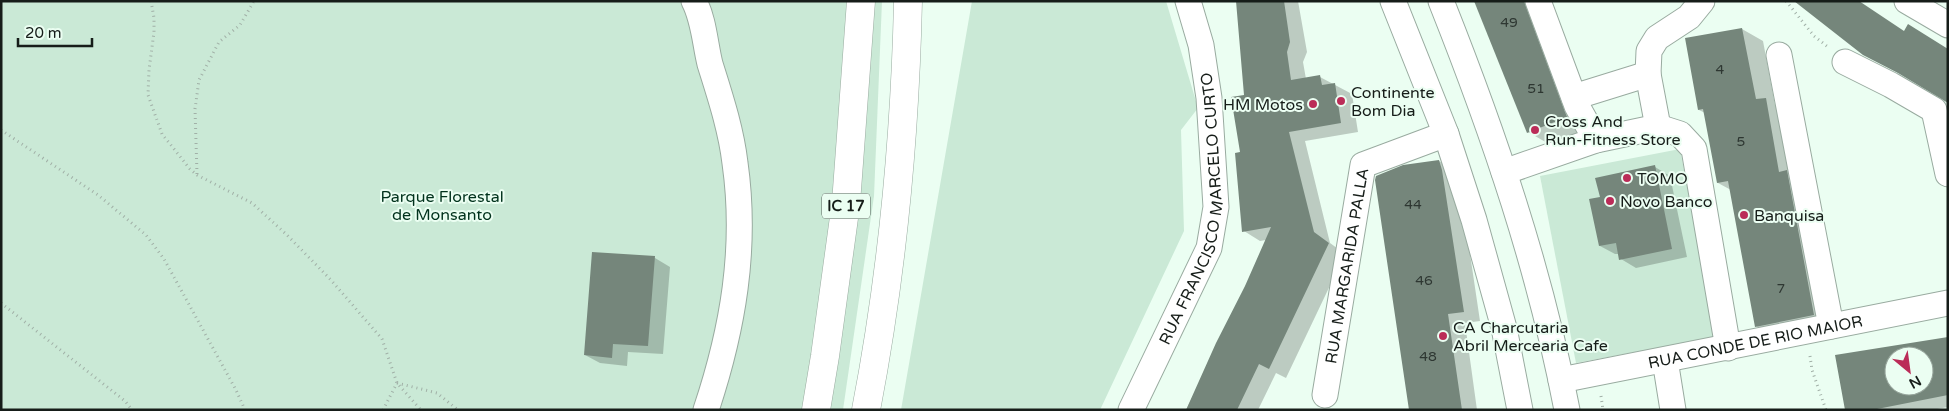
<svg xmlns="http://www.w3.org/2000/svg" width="1949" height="411" viewBox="0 0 1949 411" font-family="'Varela Round',sans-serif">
	<rect width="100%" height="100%" fill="#ebfef2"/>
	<g fill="#cae9d6">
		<polygon points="1,1 882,1 874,196 843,410 1,410"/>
		<polygon points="972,1 1166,1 1198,108 1181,130 1184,231 1100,410 901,410"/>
		<polygon points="1680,149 1716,337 1576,363 1540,176"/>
	</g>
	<g fill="#0003" fill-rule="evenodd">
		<polygon points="1237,1 1298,1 1307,52 1303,62 1306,79 1320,77 1352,94 1358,132 1305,141 1330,243 1345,254 1286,378 1276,373 1258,410 1186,410 1246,287 1266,240 1260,241 1244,231 1246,96"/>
		<polygon points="1475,1 1544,1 1587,129 1549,144 1528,132"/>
		<polygon points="1742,29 1763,41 1775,105 1786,111 1835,327 1777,338 1756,326 1731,190 1718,183 1705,113 1699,110"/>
		<polygon points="1439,161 1456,171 1459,180 1480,321 1465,323 1477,410 1411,410"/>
		<polygon points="1655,167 1670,176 1687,257 1636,268 1621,259 1619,254 1615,254 1600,246 1601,198"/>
		<polygon points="593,253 655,258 670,267 663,354 628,352 627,366 600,363 585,355"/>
		<path d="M1948,338V407L1932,410H1846L1837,356ZM1894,356H1924V386H1894Z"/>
	</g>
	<g fill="#75867b" fill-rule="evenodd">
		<polygon points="1236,1 1284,1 1290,42 1287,52 1291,80 1320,75 1322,85 1335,83 1341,123 1289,132 1314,232 1329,243 1269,369 1259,364 1237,410 1186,410 1216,343 1245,286 1271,227 1242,232 1235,153 1240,152 1231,97 1244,95"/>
		<polygon points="1474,1 1524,1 1567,117 1527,133"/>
		<polygon points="1794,1 1859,1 1904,31 1908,24 1948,49 1948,103 1898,73 1863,55"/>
		<polygon points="1742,28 1756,99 1766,98 1779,172 1787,170 1814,315 1755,327 1728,181 1717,183 1703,109 1698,110 1685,38"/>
		<polygon points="1439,160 1442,170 1464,312 1448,314 1462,410 1409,410 1375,180 1376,176 1403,165"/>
		<polygon points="1655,165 1672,249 1619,260 1616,243 1599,246 1589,199 1600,197 1595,178"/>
		<polygon points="592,252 655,256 648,346 613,344 612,358 584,355"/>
		<path d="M1948,337V395L1872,410H1845L1835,355ZM1894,356H1924V386H1894Z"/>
	</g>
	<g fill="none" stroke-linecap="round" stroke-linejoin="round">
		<g stroke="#99aba0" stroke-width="27">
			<g id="minor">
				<path d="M694,1C704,20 705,44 710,64C720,96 731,129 735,163C747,248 733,329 706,410"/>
				<polyline points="1393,1 1446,134 1474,220 1504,328 1520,410"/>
				<path d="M1441,1C1494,134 1540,269 1567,410"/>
				<polyline points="1538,1 1577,106 1596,140"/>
				<polyline points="1907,1 1948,25"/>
				<polyline points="1779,55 1831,326"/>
				<polyline points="1845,62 1891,85 1934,110 1948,174"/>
				<polyline points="1574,97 1648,74"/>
				<polyline points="1658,127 1648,74 1649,51 1657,38 1689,17 1702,1"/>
				<polyline points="1504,172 1596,140 1658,127 1680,134 1694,149 1728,348"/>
				<polyline points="1665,360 1673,410"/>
				<path id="s1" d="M1561,380L1948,303"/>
				<path id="s2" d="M1325,395L1363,165L1446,134"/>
				<path id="s3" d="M1131,410L1209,248L1216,207L1209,98L1201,45L1188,1"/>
			</g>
		</g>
		<g stroke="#99aba0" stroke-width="29">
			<g id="highway">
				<polyline points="816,410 825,356 846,203 861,1"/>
				<path d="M866,410C892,275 905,138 908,1"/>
			</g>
		</g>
		<g stroke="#a1b0a7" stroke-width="3" stroke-dasharray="1 4" stroke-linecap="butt">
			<polyline points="151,1 154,18 154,32 149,70 148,95 162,134 190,169 197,175 252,203 287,235 331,280 382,339 397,383 421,410"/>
			<polyline points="1786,1 1814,36 1828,47"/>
			<polyline points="1,130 98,195 146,235 164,259 236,390 245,410"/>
			<polyline points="197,174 195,109 199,80 219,42 240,25 254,1"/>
			<polyline points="1,303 125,401 132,410"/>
			<polyline points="1810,356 1812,370 1826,410"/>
			<polyline points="397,383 437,393 458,410"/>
			<polyline points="1601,396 1603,410"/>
			<polyline points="383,410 397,383"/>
		</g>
		<use href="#minor" stroke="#fff" stroke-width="25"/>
		<use href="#highway" stroke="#fff" stroke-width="28"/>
	</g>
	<g fill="#bb2c58" stroke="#ebfef2" stroke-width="2">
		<circle cx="1341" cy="101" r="5"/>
		<circle cx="1313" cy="104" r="5"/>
		<circle cx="1535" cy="130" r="5"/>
		<circle cx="1627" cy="178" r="5"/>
		<circle cx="1610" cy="201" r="5"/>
		<circle cx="1744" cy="215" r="5"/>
		<circle cx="1443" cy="336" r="5"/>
	</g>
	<g text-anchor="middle" stroke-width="4" stroke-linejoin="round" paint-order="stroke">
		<g font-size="14" fill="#2e3732">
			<text x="1509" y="27">49</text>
			<text x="1720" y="74">4</text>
			<text x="1536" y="93">51</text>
			<text x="1741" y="146">5</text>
			<text x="1413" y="209">44</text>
			<text x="1424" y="285">46</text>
			<text x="1781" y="293">7</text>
			<text x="1428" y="361">48</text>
		</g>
		<rect fill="#ebfef2" stroke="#56605a" stroke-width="1" x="822" y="193.5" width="48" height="25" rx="4"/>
		<g font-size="15" font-weight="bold" fill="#161d19">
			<text x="846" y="211">IC 17</text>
		</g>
		<g font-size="16" fill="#161d19" stroke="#ebfef2" text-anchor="start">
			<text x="1351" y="98">Continente<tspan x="1351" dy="18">Bom Dia</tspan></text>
			<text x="1303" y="110" text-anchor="end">HM Motos</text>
			<text x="1545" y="127">Cross And<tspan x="1545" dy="18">Run-Fitness Store</tspan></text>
			<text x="1637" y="184">TOMO</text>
			<text x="1620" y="207">Novo Banco</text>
			<text x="1754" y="221">Banquisa</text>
			<text x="1453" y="333">CA Charcutaria<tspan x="1453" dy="18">Abril Mercearia Cafe</tspan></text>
		</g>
		<g font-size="16" fill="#00321c" stroke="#ebfef2">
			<text x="442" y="202">Parque Florestal<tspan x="442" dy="18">de Monsanto</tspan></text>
		</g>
		<g font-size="16" fill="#161d19" stroke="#ebfef2">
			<text dy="6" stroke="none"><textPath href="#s3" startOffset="215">RUA FRANCISCO MARCELO CURTO</textPath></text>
			<text dy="6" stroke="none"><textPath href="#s2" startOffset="131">RUA MARGARIDA PALLA</textPath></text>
			<text dy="6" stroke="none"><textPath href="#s1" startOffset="198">RUA CONDE DE RIO MAIOR</textPath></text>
		</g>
	</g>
	<rect width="1949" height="411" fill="none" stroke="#161d19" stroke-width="5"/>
	<g transform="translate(1909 371) rotate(151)"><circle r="24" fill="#ebfef2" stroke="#96a49b"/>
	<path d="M0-4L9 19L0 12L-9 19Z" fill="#bb2c58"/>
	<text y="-8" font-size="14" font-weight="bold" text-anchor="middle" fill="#161d19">N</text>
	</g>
	<path d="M18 38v8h74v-8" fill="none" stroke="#161d19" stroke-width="2.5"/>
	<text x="25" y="38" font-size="15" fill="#161d19" stroke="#ebfef2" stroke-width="4" paint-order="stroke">20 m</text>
</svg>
